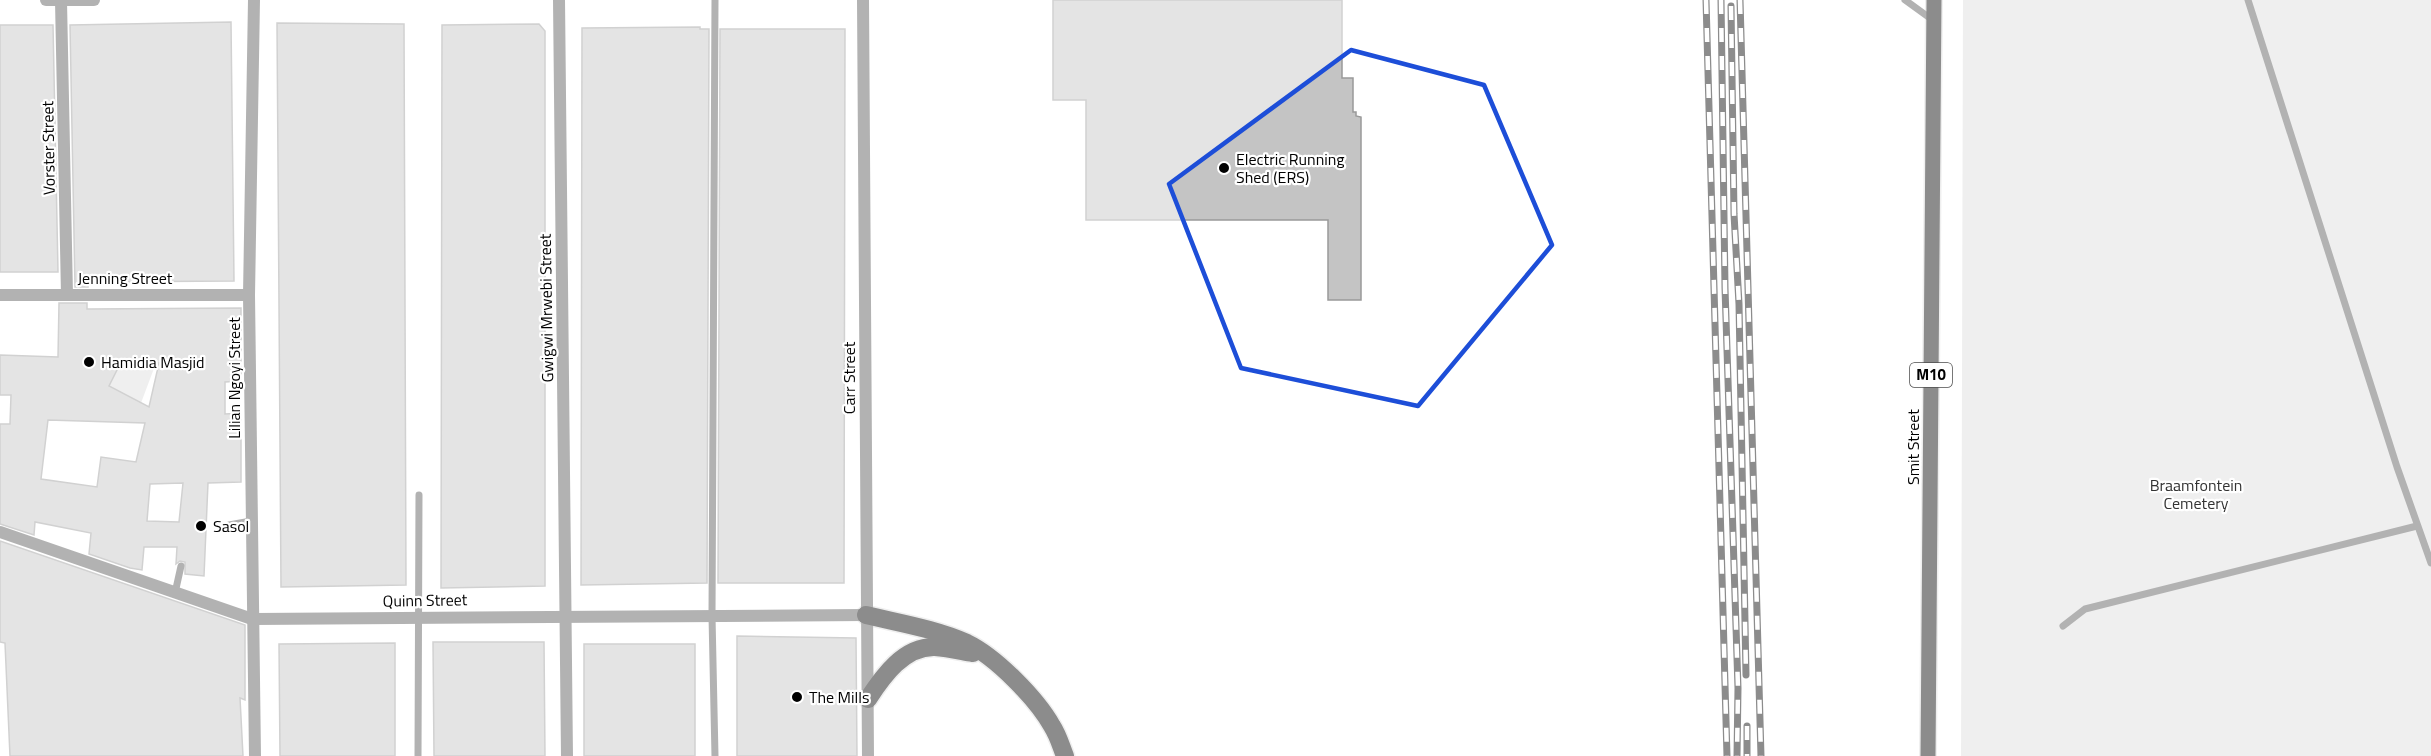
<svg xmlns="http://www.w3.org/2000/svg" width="2431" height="756" viewBox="0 0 2431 756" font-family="'Titillium Web',sans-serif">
	<rect width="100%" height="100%" fill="#fff"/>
	<g fill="#dcdcdc">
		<polygon points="1963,0 2431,0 2431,756 1961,756"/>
		<polygon points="121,362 156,363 141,403 109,386"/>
	</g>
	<g fill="#c4c4c4" stroke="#999" stroke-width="1.5" fill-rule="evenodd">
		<polygon points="1053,0 1342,0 1342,78 1353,78 1353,112 1356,112 1356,116 1361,117 1361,300 1328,300 1328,220 1086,220 1086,100 1053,100"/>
		<polygon points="231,22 234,281 88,282 88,287 75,287 70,25"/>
		<polygon points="277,23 404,24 406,585 281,587"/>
		<polygon points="539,24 545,31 545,586 441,588 442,25"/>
		<polygon points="0,25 53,25 58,272 0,272"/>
		<polygon points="700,27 700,29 709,29 707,583 581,585 582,28"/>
		<polygon points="720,29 845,29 844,583 718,583"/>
		<path d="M59,303H87V309L241,308V381L225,382V414L241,413V482L208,483L204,576L185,574V562L180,561L176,564L177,547H144L142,570L130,568L89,554L91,533L35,522L34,535L0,524V424H10L11,395H0V355L58,357ZM121,362L159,363L149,407L109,386ZM48,420L145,423L136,462L101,457L97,487L41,479ZM183,483L179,522L147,521L150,484Z"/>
		<polygon points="0,541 245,625 245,700 240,698 243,756 10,756 5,643 0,642"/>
		<polygon points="737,636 856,638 857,756 737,756"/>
		<polygon points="433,642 544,642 545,756 434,756"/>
		<polygon points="395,643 395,756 280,756 279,644"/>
		<rect x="584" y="644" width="111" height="112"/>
	</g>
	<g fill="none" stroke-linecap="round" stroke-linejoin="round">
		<g stroke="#dbdbdb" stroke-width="18">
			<polyline id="primary" points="1928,756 1934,0"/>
		</g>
		<g stroke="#dbdbdb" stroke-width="21">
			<g id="motorway">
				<path d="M866,615C899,623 936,629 967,643C996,657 1037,699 1052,726C1058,735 1061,746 1065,756"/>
				<path d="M868,699C883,676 904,646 935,647C948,648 961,651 973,653"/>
			</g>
		</g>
		<g stroke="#555" stroke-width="7">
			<polyline points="715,0 712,616 715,756"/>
			<polyline points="1905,0 1934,21"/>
			<polyline points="2248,0 2397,467 2431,563"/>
			<polyline points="229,525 251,521"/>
			<polyline points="175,593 181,566"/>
			<polyline points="2063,626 2085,609 2417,526"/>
			<polyline points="418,756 419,495"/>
		</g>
		<g stroke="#555" stroke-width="12">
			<polyline points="559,0 567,756"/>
			<polyline points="61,1 67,295"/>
			<polyline points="0,295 249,295"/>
			<polyline points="0,532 252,619 866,615"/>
		</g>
		<g stroke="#555" stroke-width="12">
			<polyline points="46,0 94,0"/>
			<polyline points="254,0 249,295 255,756"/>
			<polyline points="863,0 868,756"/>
		</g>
		<use href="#primary" stroke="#000" stroke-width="15"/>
		<use href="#motorway" stroke="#000" stroke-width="18"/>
		<g stroke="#000" stroke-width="7">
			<g id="rail">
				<polyline points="1706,0 1727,756"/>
				<polyline points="1721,0 1725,288 1738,688 1737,756"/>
				<polyline points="1740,0 1761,756"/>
				<polyline points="1731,6 1734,214 1739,304 1746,675"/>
				<polyline points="1747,726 1747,756"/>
			</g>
		</g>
		<use href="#rail" stroke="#fff" stroke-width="4.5" stroke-dasharray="14" stroke-linecap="butt"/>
	</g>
	<path d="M0 0H2431V756H0ZM1351,50L1484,85L1552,245L1418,406L1241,368L1169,184Z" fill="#fff" fill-opacity=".55" fill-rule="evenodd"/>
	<path fill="none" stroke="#1d4ed8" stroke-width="4.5" stroke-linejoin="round" d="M1351,50L1484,85L1552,245L1418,406L1241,368L1169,184Z"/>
	<g fill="#000" stroke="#fff" stroke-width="2">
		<circle cx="1224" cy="168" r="6"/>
		<circle cx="89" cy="362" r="6"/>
		<circle cx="201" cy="526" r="6"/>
		<circle cx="797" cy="697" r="6"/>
	</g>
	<g text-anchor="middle" stroke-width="4.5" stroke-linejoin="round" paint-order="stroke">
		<rect fill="#fff" stroke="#4c4c4c" stroke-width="1.5" x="1910" y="363" width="42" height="24" rx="4.5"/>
		<g font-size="15" font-weight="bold" fill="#000">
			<text x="1931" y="380">M10</text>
		</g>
		<g font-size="16" fill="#000" stroke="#fff">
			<text transform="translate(48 148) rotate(-91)" y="6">Vorster Street</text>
			<text x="125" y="284">Jenning Street</text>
			<text transform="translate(546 308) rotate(-91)" y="6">Gwigwi Mrwebi Street</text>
			<text transform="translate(234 378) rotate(-90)" y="6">Lilian Ngoyi Street</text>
			<text transform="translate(849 378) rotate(-90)" y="6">Carr Street</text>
			<text transform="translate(1913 447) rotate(-90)" y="6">Smit Street</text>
			<text transform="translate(425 600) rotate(-1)" y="6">Quinn Street</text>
		</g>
		<g font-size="16" fill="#000" stroke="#fff" text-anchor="start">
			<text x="1236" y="165">Electric Running<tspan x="1236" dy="18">Shed (ERS)</tspan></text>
			<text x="101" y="368">Hamidia Masjid</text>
			<text x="213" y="532">Sasol</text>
			<text x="809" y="703">The Mills</text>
		</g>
		<g font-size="16" fill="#333" stroke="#fff">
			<text x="2196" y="491">Braamfontein<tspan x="2196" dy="18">Cemetery</tspan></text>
		</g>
	</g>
</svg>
